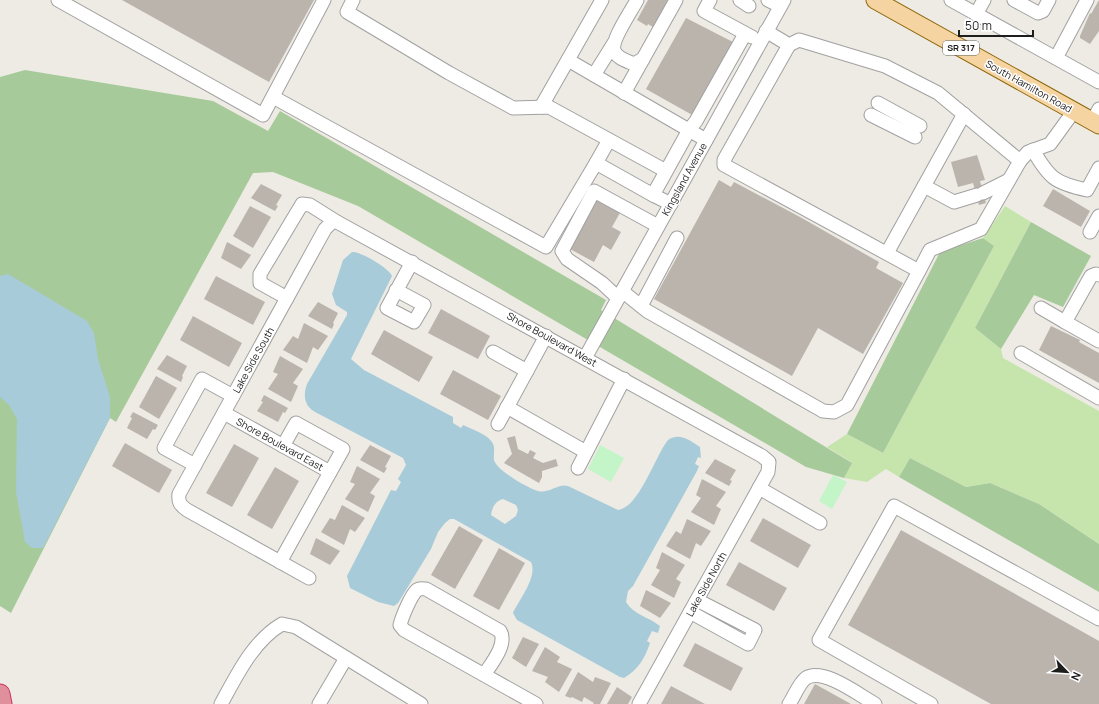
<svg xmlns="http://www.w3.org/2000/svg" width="1099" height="704" viewBox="0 0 1099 704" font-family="Manrope,sans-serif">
	<rect width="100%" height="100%" fill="#eeebe4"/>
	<polygon fill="#c6e5ad" points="1005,206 1031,222 975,328 1001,349 1003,358 1099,411 1099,544 1039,504 990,483 966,487 910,458 899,477 886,469 867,482 844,478 851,462 827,447 847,434 883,453 994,246 983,238"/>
	<g fill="#a7ca9b">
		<polygon points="25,70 213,101 268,131 280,111 606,300 601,310 852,463 844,478 806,467 358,206 273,172 253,173 116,422 110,418 11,613 0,606 0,77"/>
		<polygon points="1031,222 1091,256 1063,307 1034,295 1001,349 975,328"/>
		<polygon points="983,238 994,246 883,453 847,434 940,252"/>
		<polygon points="910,458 966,487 990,483 1039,504 1099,544 1099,592 899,477"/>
	</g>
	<g fill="#c3f5c9">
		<polygon points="600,445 624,458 611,482 588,469"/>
		<polygon points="833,475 847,482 832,509 819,501"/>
	</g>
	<g fill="#a7cbd8" fill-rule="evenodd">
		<path d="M352,252C360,251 389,268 392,276L351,359L364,370L453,417V423L461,428L463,425C471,429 487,434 492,442C496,448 493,454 494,460C496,470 529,489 538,491C549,494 558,483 568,486L618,510C639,508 655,456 668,440C679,432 690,440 700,447L701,458L698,457L695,464L699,466L697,471L633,586L628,591L626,602C634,615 649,617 660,626L658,633L652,631L647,641L650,643C645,658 638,670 624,678L620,677L517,620L513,613C519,600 538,577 531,562L454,519H450L445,523L438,532L431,549L398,603L394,606L378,602L350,588L347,576L391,490L396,491L401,482L398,479L406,465L403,458L315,412C304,406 303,395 307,384L347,315V312L336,305L332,294L343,260ZM503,499L516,505L518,510L516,516L505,524L491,515C492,508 495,501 503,499Z"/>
		<polygon points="8,274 87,321 94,333 98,359 110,397 110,418 43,548 32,548 25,542 16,492 17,419 9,405 0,397 0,276"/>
	</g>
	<g fill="#bab4ad">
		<polygon points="122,0 314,0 269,82"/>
		<polygon points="648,0 670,0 653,27 648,24 647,26 637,20"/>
		<polygon points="1099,0 1099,31 1090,44 1080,38 1080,36 1090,13 1091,14"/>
		<polygon points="686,18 733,42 694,116 646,89"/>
		<polygon points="977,155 985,180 980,181 986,203 979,205 973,183 958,187 951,162"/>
		<polygon points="719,180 731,187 734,182 800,217 879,262 876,268 903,283 863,354 818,328 792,376 654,299"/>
		<polygon points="261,184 282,195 276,205 278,206 275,211 251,198"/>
		<polygon points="1053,189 1090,211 1081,227 1043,206"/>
		<polygon points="595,198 621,211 612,227 621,232 611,250 603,245 594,262 568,248"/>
		<polygon points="250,206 271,217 253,248 233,236"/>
		<polygon points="227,242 251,255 241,269 221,258"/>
		<polygon points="216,276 265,302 253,325 204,299"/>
		<polygon points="318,302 338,313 333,323 334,324 332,329 308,316"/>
		<polygon points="441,309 490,336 478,359 428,333"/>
		<polygon points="193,316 242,343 229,367 180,340"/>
		<polygon points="304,323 328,336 318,350 313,347 307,363 283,350 293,336 298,339"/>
		<polygon points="1051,326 1080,340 1079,342 1099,353 1099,383 1039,350"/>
		<polygon points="384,330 433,357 419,382 371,354"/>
		<polygon points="167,355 187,366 182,376 183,377 181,382 157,369"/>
		<polygon points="280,356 303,369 293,383 298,386 291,402 268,389 278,374 273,372"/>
		<polygon points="453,370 501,396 488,420 440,394"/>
		<polygon points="156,376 177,388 159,419 139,407"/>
		<polygon points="264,395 288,408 285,413 283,412 278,422 257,411 263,402 261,401"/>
		<polygon points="133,412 158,425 155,430 153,429 147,439 127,428 132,418 130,417"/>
		<polygon points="515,436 518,449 528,454 530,450 536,453 533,458 543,463 556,459 558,466 542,471 542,477 539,483 504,463 512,454 507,438"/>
		<polygon points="125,443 172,470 159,493 112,466"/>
		<polygon points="234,444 259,458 232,507 206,493"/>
		<polygon points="370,445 391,456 385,467 387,468 384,473 360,460"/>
		<polygon points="715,459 736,470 730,480 732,481 729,486 705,473"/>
		<polygon points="357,466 380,479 370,493 375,496 368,512 345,499 355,484 350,482"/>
		<polygon points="275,467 299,481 272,529 247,515"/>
		<polygon points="702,479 726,492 716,506 721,509 714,525 691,512 701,498 696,495"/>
		<polygon points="342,505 365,518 355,532 350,529 344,545 321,532 330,518 335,520"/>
		<polygon points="763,518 811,545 798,568 750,541"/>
		<polygon points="687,519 711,531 701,546 696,543 690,559 666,546 676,531 681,534"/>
		<polygon points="459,526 483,540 455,589 431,575"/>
		<polygon points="901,530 1099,641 1099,704 991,704 848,625"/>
		<polygon points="316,538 340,551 330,565 310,554"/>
		<polygon points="499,548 525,563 499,610 473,596"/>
		<polygon points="662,552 685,565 676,579 681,582 674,598 651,585 660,570 656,568"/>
		<polygon points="739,562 787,588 774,611 726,585"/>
		<polygon points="646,590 671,603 660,618 640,606"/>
		<polygon points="523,637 539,644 526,667 512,658"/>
		<polygon points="695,643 743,668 731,691 683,666"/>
		<polygon points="545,647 560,657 557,662 572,669 559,692 545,682 548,677 532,671"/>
		<polygon points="578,672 593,682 595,677 611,683 600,704 593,704 594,703 584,697 582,702 572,697 571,698 565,696"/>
		<polygon points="815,684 851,704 804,704"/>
		<polygon points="671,686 705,704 661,704"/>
		<polygon points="617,687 632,697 628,704 607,704"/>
	</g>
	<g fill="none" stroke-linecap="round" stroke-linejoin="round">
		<g stroke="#a1a1a1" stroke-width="15">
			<g id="minor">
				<polyline points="58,0 263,115 324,0"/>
				<polyline points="353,0 347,12 449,73 513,108 549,107 666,171"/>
				<path d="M637,0C632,10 611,40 614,50C616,58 627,61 634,64L643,59L676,0"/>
				<polyline points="710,0 704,11 752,37"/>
				<polyline points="740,0 749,6"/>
				<polyline points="768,0 780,6"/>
				<polyline points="951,0 1099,82"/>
				<polyline points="1014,0 1038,13 1043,11 1049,0"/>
				<polyline points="976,14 984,0"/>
				<polyline points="766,31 789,45 799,40 885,66 938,93 1020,161 1028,152 1050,144 1074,111"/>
				<polyline points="789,45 724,160 724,165 919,271 930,250 981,229 1020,161"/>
				<polyline points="1056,58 1087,0"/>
				<polyline points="568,60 706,140"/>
				<polyline points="594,75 614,43"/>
				<polyline points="624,93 643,59"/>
				<polyline points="273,97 546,247 596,163 653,195"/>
				<polyline points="878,103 920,126"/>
				<polyline points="541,107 602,0"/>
				<polyline points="871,115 915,137"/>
				<polyline points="1092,122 1099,109"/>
				<path d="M1033,150C1049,178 1055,183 1087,190L1099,168"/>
				<polyline points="596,163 609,140"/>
				<polyline points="924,186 954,202 977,195"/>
				<polyline points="983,193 1009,180"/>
				<polyline points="671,204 653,195 689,130 696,121 745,34"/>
				<polyline points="1090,232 1099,216"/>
				<polyline points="887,253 964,114"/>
				<polyline points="1099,275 1096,274 1091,276 1065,322 1099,341"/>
				<polyline points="396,290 424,305 414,322 387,308 412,262"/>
				<polyline points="622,291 647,311 823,411 834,412 847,405 919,271"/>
				<polyline points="287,298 260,283 260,274 302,204 310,205 337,222"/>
				<polyline points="618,298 602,283 567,259 562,251 594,191 658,226"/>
				<polyline points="641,306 677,238"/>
				<polyline points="1041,308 1065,322"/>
				<polyline points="493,352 527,371"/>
				<polyline points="1021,353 1099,398"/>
				<polyline points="585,358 784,0"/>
				<polyline points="507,407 586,452"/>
				<polyline points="224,413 330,472"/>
				<polyline points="498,424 546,336"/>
				<polyline points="195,465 164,448 202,379 233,396"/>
				<polyline points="578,468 624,379"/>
				<polyline points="759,488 820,523"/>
				<polyline points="280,562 343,449 296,423 283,446"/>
				<path d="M309,578L187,510C180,505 178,502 179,494L325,229L332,222H337L762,456L769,462L768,472L639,704"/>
				<polyline points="690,612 748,644 755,630 697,600"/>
				<path d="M484,675C491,664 508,644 500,631L426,589C423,589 420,588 417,590C411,595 402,617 400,625L404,630L536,704"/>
				<path d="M221,704C237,675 253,641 282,624L296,627L421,704"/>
				<polyline points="319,704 346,658"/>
				<path d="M789,704C794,697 799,683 806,678C823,667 859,695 875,704"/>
				<polyline points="931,704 819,640 894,506 1099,619"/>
			</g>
		</g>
		<g stroke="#8c660a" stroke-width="19">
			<polyline id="major" points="875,0 1099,125"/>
		</g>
		<g stroke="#cc3060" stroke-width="21">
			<polyline id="highway" points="0,694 2,704"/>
		</g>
		<use href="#minor" stroke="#fff" stroke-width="13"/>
		<use href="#major" stroke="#f5d4a1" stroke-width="17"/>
		<use href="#highway" stroke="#e0909c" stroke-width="19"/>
	</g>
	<g text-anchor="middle" stroke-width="3" stroke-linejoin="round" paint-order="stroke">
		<rect fill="#fff" stroke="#616161" stroke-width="1" x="943" y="41" width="36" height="14" rx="3"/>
		<g font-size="9" font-weight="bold" fill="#1d1d1d">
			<text x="961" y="51">SR 317</text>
		</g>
		<g font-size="10" fill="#1d1d1d" stroke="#fff">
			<text transform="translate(1029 86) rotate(29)" y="4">South Hamilton Road</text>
			<text transform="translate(684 179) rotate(-61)" y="4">Kingsland Avenue</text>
			<text transform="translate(552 339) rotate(29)" y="4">Shore Boulevard West</text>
			<text transform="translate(253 360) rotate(-61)" y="4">Lake Side South</text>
			<text transform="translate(280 444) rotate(29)" y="4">Shore Boulevard East</text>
			<text transform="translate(706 584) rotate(-61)" y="4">Lake Side North</text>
		</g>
	</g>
	<g transform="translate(1067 672) rotate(115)" stroke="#ffffff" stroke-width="3" paint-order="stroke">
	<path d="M0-3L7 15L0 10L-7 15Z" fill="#1d1d1d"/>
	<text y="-6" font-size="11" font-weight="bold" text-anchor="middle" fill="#1d1d1d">N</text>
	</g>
	<path d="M959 30v6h74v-6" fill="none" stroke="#1d1d1d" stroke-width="2"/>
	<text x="965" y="30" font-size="12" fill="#1d1d1d" stroke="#ffffff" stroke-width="3" paint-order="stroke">50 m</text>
</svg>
